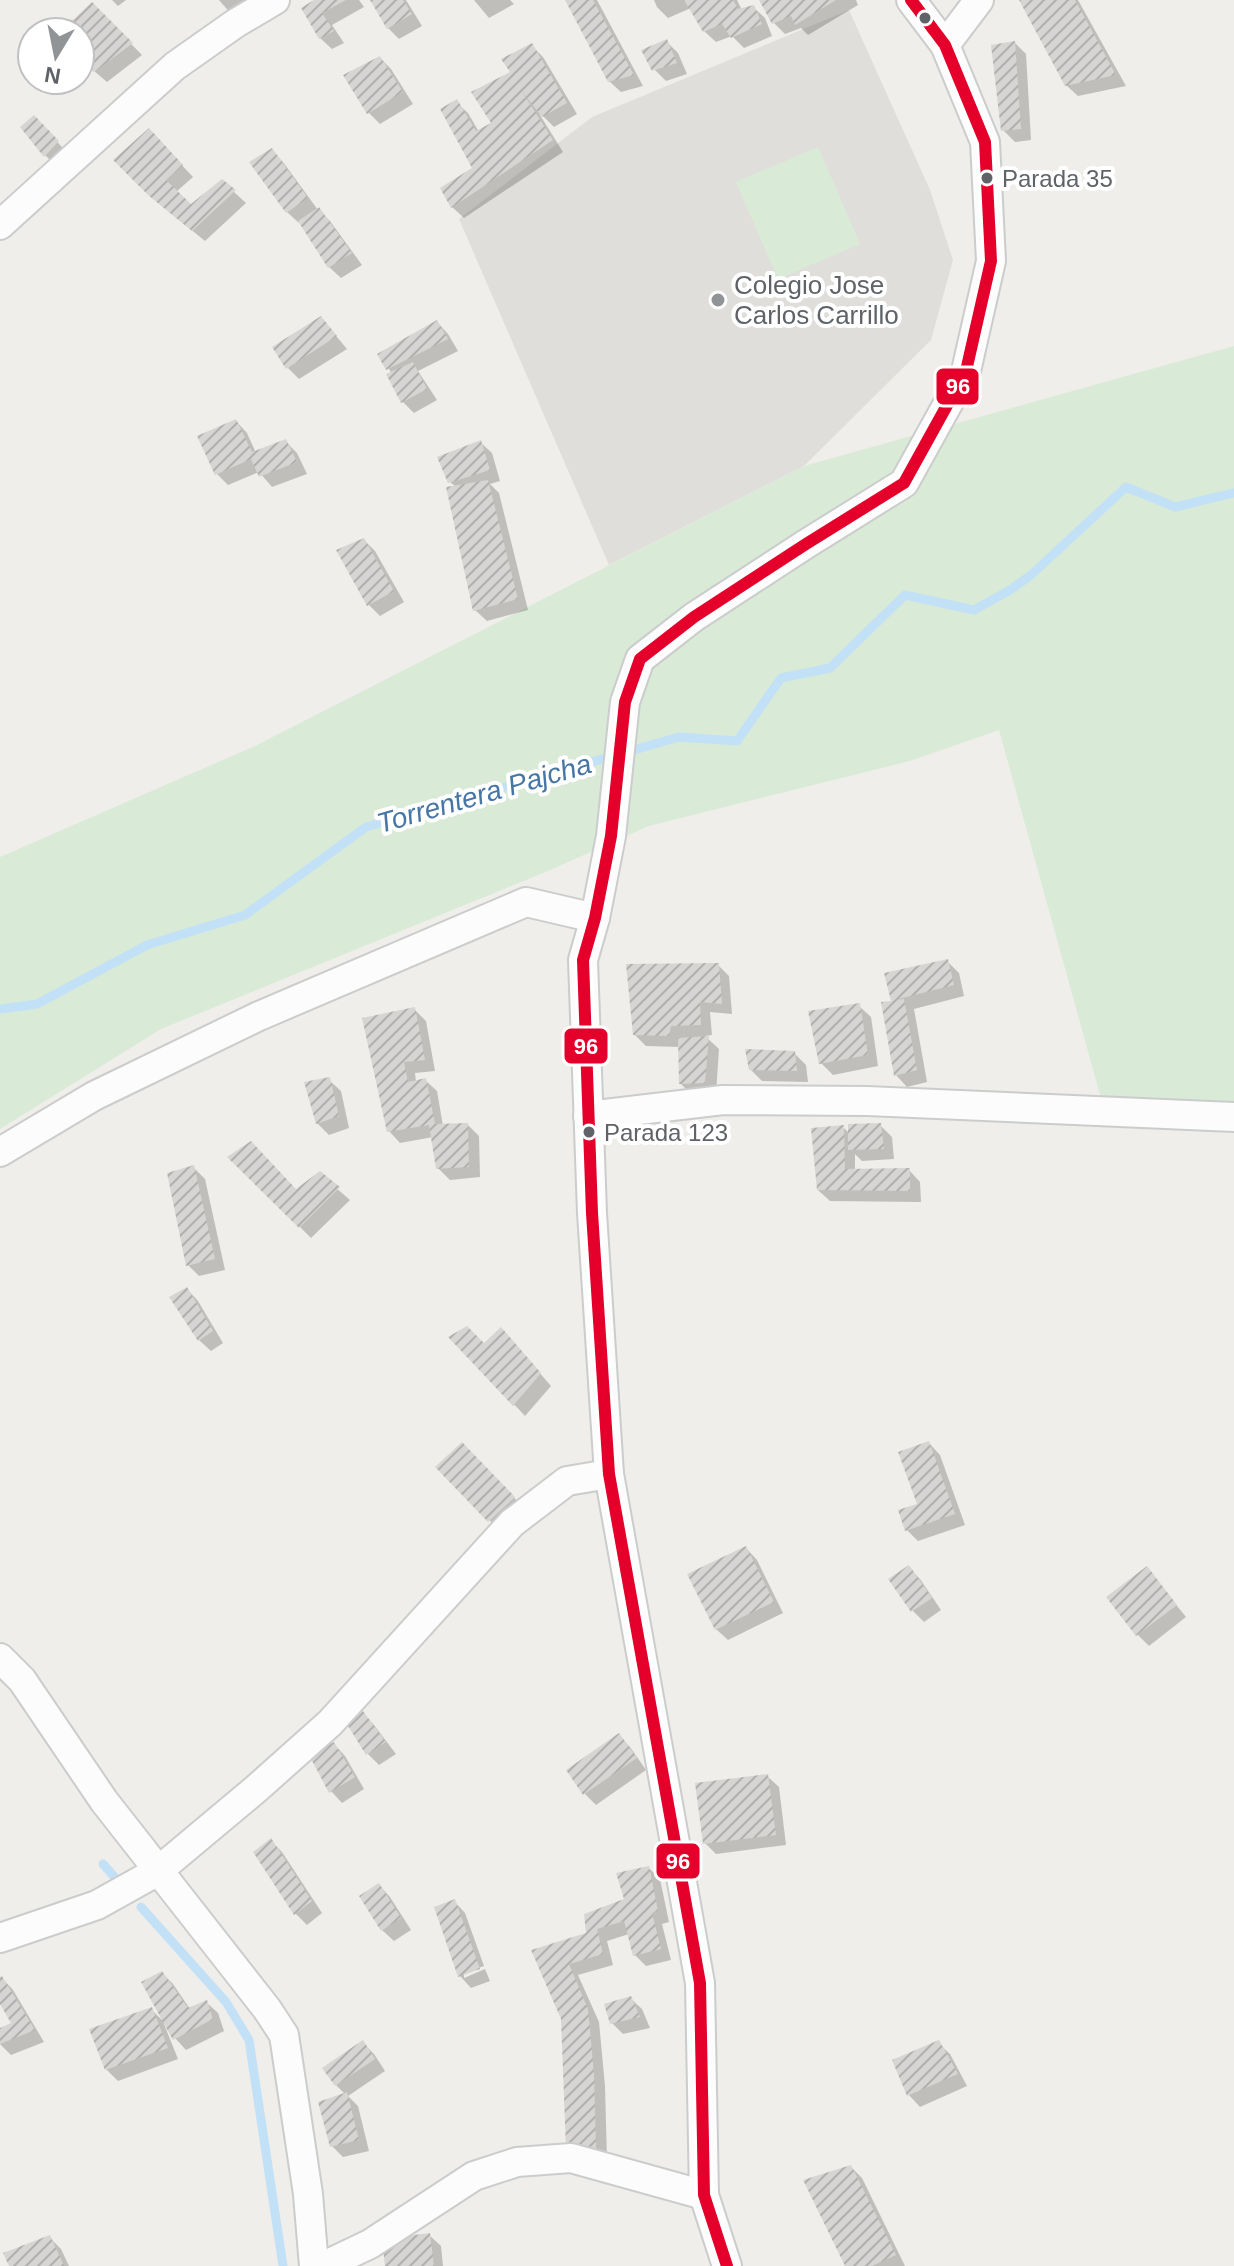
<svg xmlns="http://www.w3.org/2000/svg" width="1234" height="2266" viewBox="0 0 1234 2266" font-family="Arial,sans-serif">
	<defs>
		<pattern id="building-hatch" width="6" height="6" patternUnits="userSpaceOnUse" patternTransform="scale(2)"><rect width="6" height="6" fill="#d6d5d3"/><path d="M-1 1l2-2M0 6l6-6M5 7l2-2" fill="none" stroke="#b1b0af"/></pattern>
	</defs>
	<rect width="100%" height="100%" fill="#efeeea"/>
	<polygon fill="#e0deda" points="849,10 930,190 953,260 931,340 804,466 609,565 459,219 592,117"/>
	<g fill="#d9ead7">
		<polygon points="818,147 860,244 778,279 736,182"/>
		<polygon points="1234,346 1234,1106 1102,1102 999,730 910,761 649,826 548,871 161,1029 0,1129 0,857 255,746 804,466"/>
	</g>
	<g fill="#0003">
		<polygon points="112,0 126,0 118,6"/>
		<polygon points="219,0 255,0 233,16"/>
		<polygon points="318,0 359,0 364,7 332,25 344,43 332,49 320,38"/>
		<polygon points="372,0 406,0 422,26 399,39 388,28"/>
		<polygon points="474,0 510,0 514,4 489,18"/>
		<polygon points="567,0 597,0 643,86 621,92 609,81"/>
		<polygon points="654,0 737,0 742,10 753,7 765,18 772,36 744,48 732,36 716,42 704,31 691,8 668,18 657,7"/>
		<polygon points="762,0 856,0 858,5 808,35 801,28 785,34 773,22"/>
		<polygon points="1022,0 1078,0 1126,86 1078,96 1066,85"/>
		<polygon points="92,4 142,55 107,82 80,59 80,32 63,32"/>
		<polygon points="666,41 678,53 687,74 666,81 654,69"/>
		<polygon points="1015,43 1026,54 1031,140 1015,142 1003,130"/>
		<polygon points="532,46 543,57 577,114 554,127 541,114 540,115 563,152 464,218 452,207 475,169 456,102 468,113 479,132 493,124"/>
		<polygon points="380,58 391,69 413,104 380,124 369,113 346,75"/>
		<polygon points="45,128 68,154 56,166 45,155"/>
		<polygon points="160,142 193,177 176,192 190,206 222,181 246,203 205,241 162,206"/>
		<polygon points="271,150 283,162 318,210 330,221 362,265 341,278 329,267 301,221 299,223 287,212"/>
		<polygon points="321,318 347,349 299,379 288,368"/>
		<polygon points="437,322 448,334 458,351 418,371 437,400 414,413 403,402 392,374 380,354"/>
		<polygon points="236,421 247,433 256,453 286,442 297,453 307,474 272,487 259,472 228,485 217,474"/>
		<polygon points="480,442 492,453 500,481 490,484 499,493 528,610 487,621 475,610 456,487 450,482"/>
		<polygon points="364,540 375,551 404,602 380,616 368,604"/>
		<polygon points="947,961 959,973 964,996 914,1009 927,1082 907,1087 896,1075 894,1002 887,975"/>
		<polygon points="718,965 729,976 732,1014 710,1012 712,1035 705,1036 719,1049 716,1094 692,1095 681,1084 680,1047 646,1046 634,1034"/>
		<polygon points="859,1006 871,1017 878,1066 833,1075 821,1063"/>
		<polygon points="414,1009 426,1021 435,1071 415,1073 416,1082 425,1080 437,1091 443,1126 468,1125 479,1136 480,1177 450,1180 438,1168 433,1137 400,1143 389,1131"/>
		<polygon points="794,1053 806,1065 808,1082 762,1081 750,1069"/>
		<polygon points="329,1080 341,1091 349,1128 329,1135 317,1123"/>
		<polygon points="880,1125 892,1137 894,1159 862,1161 855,1154 855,1171 909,1170 920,1182 921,1202 830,1201 818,1190 843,1127 850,1134"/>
		<polygon points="230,1157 296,1191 320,1174 350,1200 311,1238"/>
		<polygon points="194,1168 205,1179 225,1270 199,1276 188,1265"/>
		<polygon points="187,1289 198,1301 223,1343 211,1351 199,1340"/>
		<polygon points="452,1338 484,1346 512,1341 551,1386 525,1416"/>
		<polygon points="929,1443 940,1455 965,1525 918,1541 907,1530 919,1505"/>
		<polygon points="462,1444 525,1509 501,1532 438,1467"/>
		<polygon points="746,1548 757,1560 783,1613 728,1640 716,1629"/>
		<polygon points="909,1568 920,1579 941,1610 924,1622 913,1611 891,1580"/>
		<polygon points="1147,1569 1186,1617 1149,1646 1137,1634"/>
		<polygon points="363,1713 374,1725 396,1754 379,1765 367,1753"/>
		<polygon points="618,1735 630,1747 646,1770 596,1805 585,1794 568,1770"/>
		<polygon points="334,1744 345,1756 364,1789 342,1803 331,1791"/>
		<polygon points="767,1776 779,1787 786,1845 716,1854 705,1843"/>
		<polygon points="271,1841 282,1852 322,1913 307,1925 296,1914 256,1852"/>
		<polygon points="649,1868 660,1879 669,1922 662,1924 671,1960 646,1966 635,1955 629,1934 607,1941 613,1965 578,1975 599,2022 605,2086 607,2160 579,2160 563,2019 534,1952 588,1934 626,1900"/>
		<polygon points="379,1885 390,1897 411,1930 394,1941 382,1930"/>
		<polygon points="454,1901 465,1913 484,1966 464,1973 464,1978 485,1969 490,1981 471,1988 460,1976"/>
		<polygon points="162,1973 173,1984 190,2009 206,2002 218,2013 224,2031 186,2050 175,2038 166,2023 164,2024 178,2059 118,2081 106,2069 151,2009 165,2023"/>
		<polygon points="2,1978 13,1990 44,2042 11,2055 0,2044 0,2030 14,2024 0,1999 0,1979"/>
		<polygon points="630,1998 642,2009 650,2028 623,2034 612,2023"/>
		<polygon points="363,2043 374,2054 385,2071 348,2096 358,2106 369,2151 343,2157 332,2146 346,2095 336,2085"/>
		<polygon points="938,2043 950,2054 967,2086 920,2107 909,2095 895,2061"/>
		<polygon points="851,2167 862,2178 905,2266 848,2266"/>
		<polygon points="429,2235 441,2246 443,2266 387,2266"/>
		<polygon points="50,2238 61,2249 69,2266 11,2266"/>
	</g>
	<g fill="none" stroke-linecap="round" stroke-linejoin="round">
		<g stroke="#c2e1f6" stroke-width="9">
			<polyline points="0,1009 37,1004 147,945 245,915 366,827 679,737 737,741 781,678 830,668 905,595 974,610 1010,590 1031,575 1126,487 1175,507 1234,493"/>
			<polyline points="103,1864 118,1881"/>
			<polyline points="141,1907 226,2002 249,2040 283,2266"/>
		</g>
	</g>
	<g fill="url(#building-hatch)">
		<polygon points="314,0 346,0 322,13 334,31 319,39 301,8"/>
		<polygon points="370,0 403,0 412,14 387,29"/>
		<polygon points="565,0 593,0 634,75 608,82"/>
		<polygon points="684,0 733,0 738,9 754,5 762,24 731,38 722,24 703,32"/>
		<polygon points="759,0 836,0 795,25 791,16 772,24"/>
		<polygon points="1019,0 1075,0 1116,75 1065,86"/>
		<polygon points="92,2 133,43 94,72 80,60 80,32 60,32"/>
		<polygon points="667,39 677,63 652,71 641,50"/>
		<polygon points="1015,41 1021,129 1001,131 991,45"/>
		<polygon points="532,43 567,103 542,117 521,90 553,140 451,208 440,188 472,168 440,109 457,99 476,131 491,123 471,92 510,72 501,59"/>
		<polygon points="380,56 403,92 367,114 343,75"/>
		<polygon points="34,115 59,141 44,157 20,127"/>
		<polygon points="149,128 183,165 166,180 191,204 222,179 236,190 192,231 148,195 113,160"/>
		<polygon points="272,148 308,198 286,213 249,162"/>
		<polygon points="319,207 352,253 328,268 298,221"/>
		<polygon points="321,316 337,336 286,369 272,347"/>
		<polygon points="437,320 448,339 386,370 377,354"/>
		<polygon points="413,362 427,389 401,403 386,374"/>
		<polygon points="236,419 252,452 286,439 297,462 259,477 251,459 215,475 197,436"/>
		<polygon points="481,440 490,470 448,483 437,457"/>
		<polygon points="488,480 518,599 473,611 446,487"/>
		<polygon points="364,538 394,591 367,606 336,550"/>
		<polygon points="948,959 954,985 894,1000 904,999 917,1070 894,1076 881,1002 891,1001 884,973"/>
		<polygon points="719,963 722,1004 700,1002 701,1025 671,1026 669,1036 633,1035 626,964"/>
		<polygon points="860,1003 868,1055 819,1064 808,1011"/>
		<polygon points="415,1007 425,1060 404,1062 408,1082 426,1078 435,1124 468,1123 469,1167 436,1169 429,1125 387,1132 362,1018"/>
		<polygon points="709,1036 705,1083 679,1084 678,1038"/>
		<polygon points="745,1049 795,1051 797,1071 749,1070"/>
		<polygon points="330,1077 339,1116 316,1124 304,1082"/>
		<polygon points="881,1123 884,1149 848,1150 848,1124"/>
		<polygon points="844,1125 845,1169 910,1168 910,1191 817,1190 811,1128"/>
		<polygon points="251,1141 296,1189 320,1171 340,1187 299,1228 227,1157"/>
		<polygon points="194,1165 215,1259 186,1266 167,1173"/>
		<polygon points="187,1287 213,1331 198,1341 169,1297"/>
		<polygon points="467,1326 484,1343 501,1327 541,1373 513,1406 448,1337"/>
		<polygon points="929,1441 955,1514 905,1531 898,1510 917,1504 898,1452"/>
		<polygon points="462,1442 515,1497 488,1522 435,1467"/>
		<polygon points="746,1546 774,1602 715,1630 687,1574"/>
		<polygon points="909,1565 932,1598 911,1612 888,1579"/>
		<polygon points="1147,1566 1177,1605 1136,1636 1106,1597"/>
		<polygon points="363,1711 386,1742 366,1755 345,1721"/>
		<polygon points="619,1733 637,1758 583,1795 566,1770"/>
		<polygon points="334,1742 355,1777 329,1793 309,1755"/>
		<polygon points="768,1774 776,1835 703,1844 695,1783"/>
		<polygon points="271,1838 312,1901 294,1915 253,1852"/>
		<polygon points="649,1866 658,1911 652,1913 661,1949 633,1956 624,1921 597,1929 603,1954 569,1964 588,2009 594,2074 596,2149 566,2149 561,2019 531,1950 586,1933 584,1914 624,1899 616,1873"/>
		<polygon points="379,1883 401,1918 381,1931 359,1896"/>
		<polygon points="455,1899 480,1969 458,1977 434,1907"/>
		<polygon points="162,1971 188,2008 207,2000 213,2019 173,2040 141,1982"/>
		<polygon points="2,1976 35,2030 0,2044 0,2028 11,2023 0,2004 0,1977"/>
		<polygon points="631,1996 640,2017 610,2024 604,2004"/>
		<polygon points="152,2007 168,2048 105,2070 89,2029"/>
		<polygon points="363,2040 375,2059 335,2086 322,2068"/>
		<polygon points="939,2040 958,2074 907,2096 892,2060"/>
		<polygon points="347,2092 359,2140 330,2147 318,2102"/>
		<polygon points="851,2165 896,2255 872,2266 845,2266 803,2180"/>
		<polygon points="430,2233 434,2266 385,2266 382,2239"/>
		<polygon points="50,2235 64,2266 9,2266 3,2253"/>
	</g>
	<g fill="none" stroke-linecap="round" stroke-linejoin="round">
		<g stroke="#cbcccc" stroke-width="32">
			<g id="minor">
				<polyline points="945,45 979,0"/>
				<polyline points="0,225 175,66 236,23 275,0"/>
				<polyline points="588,1116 723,1100 867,1101 1234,1117"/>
				<polyline points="0,1152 94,1096 259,1016 526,902 595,918"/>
				<polyline points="0,1658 22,1680 104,1801 267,2009 284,2035 308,2194 314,2266"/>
				<polyline points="0,1938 97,1905 158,1871 256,1789 330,1723 512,1523 567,1481 609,1474"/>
				<polyline points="324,2266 370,2244 474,2176 517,2162 571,2158 704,2195"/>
				<polyline points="727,2266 704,2195 700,1983 609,1474 592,1213 583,960 595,918 611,836 625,702 640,659 694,617 806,544 904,483 966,371 991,261 985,142 945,45 911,0"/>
			</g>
		</g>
		<use href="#minor" stroke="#fdfcfc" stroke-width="28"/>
		<g stroke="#fff" stroke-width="18">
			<polyline id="bus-1" points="727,2266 704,2195 700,1983 609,1474 592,1213 583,960 595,918 611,836 625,702 640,659 694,617 806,544 904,483 966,371 991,261 985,142 945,45 911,0"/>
		</g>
		<use href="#bus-1" stroke="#e4002b" stroke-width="12"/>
	</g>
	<g fill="#5f6368" stroke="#fff" stroke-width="3">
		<circle cx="925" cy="18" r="7"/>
		<circle cx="987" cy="178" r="7"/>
		<circle cx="589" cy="1132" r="7"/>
	</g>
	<circle fill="#919496" stroke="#fff" stroke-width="3" cx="718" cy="300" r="8"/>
	<g text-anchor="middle" stroke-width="8" stroke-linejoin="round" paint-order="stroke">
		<g font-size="24" fill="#5f6368" stroke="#fff" text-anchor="start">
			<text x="1002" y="187">Parada 35</text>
			<text x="604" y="1141">Parada 123</text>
		</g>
		<g font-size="26" fill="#5f6368" stroke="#fff" text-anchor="start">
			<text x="734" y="294">Colegio Jose<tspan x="734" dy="30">Carlos Carrillo</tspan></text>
		</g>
		<g font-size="28" font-style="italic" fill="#4776a5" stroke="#fff">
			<text transform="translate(484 793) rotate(-16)" y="10">Torrentera Pajcha</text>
		</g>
	</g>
	<g stroke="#fff" stroke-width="3">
		<rect x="935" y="367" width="45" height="39" rx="8" fill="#e4002b"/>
		<rect x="563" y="1027" width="46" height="38" rx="8" fill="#e4002b"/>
		<rect x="655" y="1842" width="46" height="38" rx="8" fill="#e4002b"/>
	</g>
	<g font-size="22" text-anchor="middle" font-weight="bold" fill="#fff">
		<text x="958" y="394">96</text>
		<text x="586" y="1054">96</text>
		<text x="678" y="1869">96</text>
	</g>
	<g transform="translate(56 56) rotate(190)"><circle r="38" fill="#ffffff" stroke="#bfc1c3" stroke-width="2"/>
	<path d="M0-6L14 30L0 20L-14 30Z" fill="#919496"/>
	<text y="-12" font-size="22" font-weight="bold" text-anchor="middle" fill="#5f6368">N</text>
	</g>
</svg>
